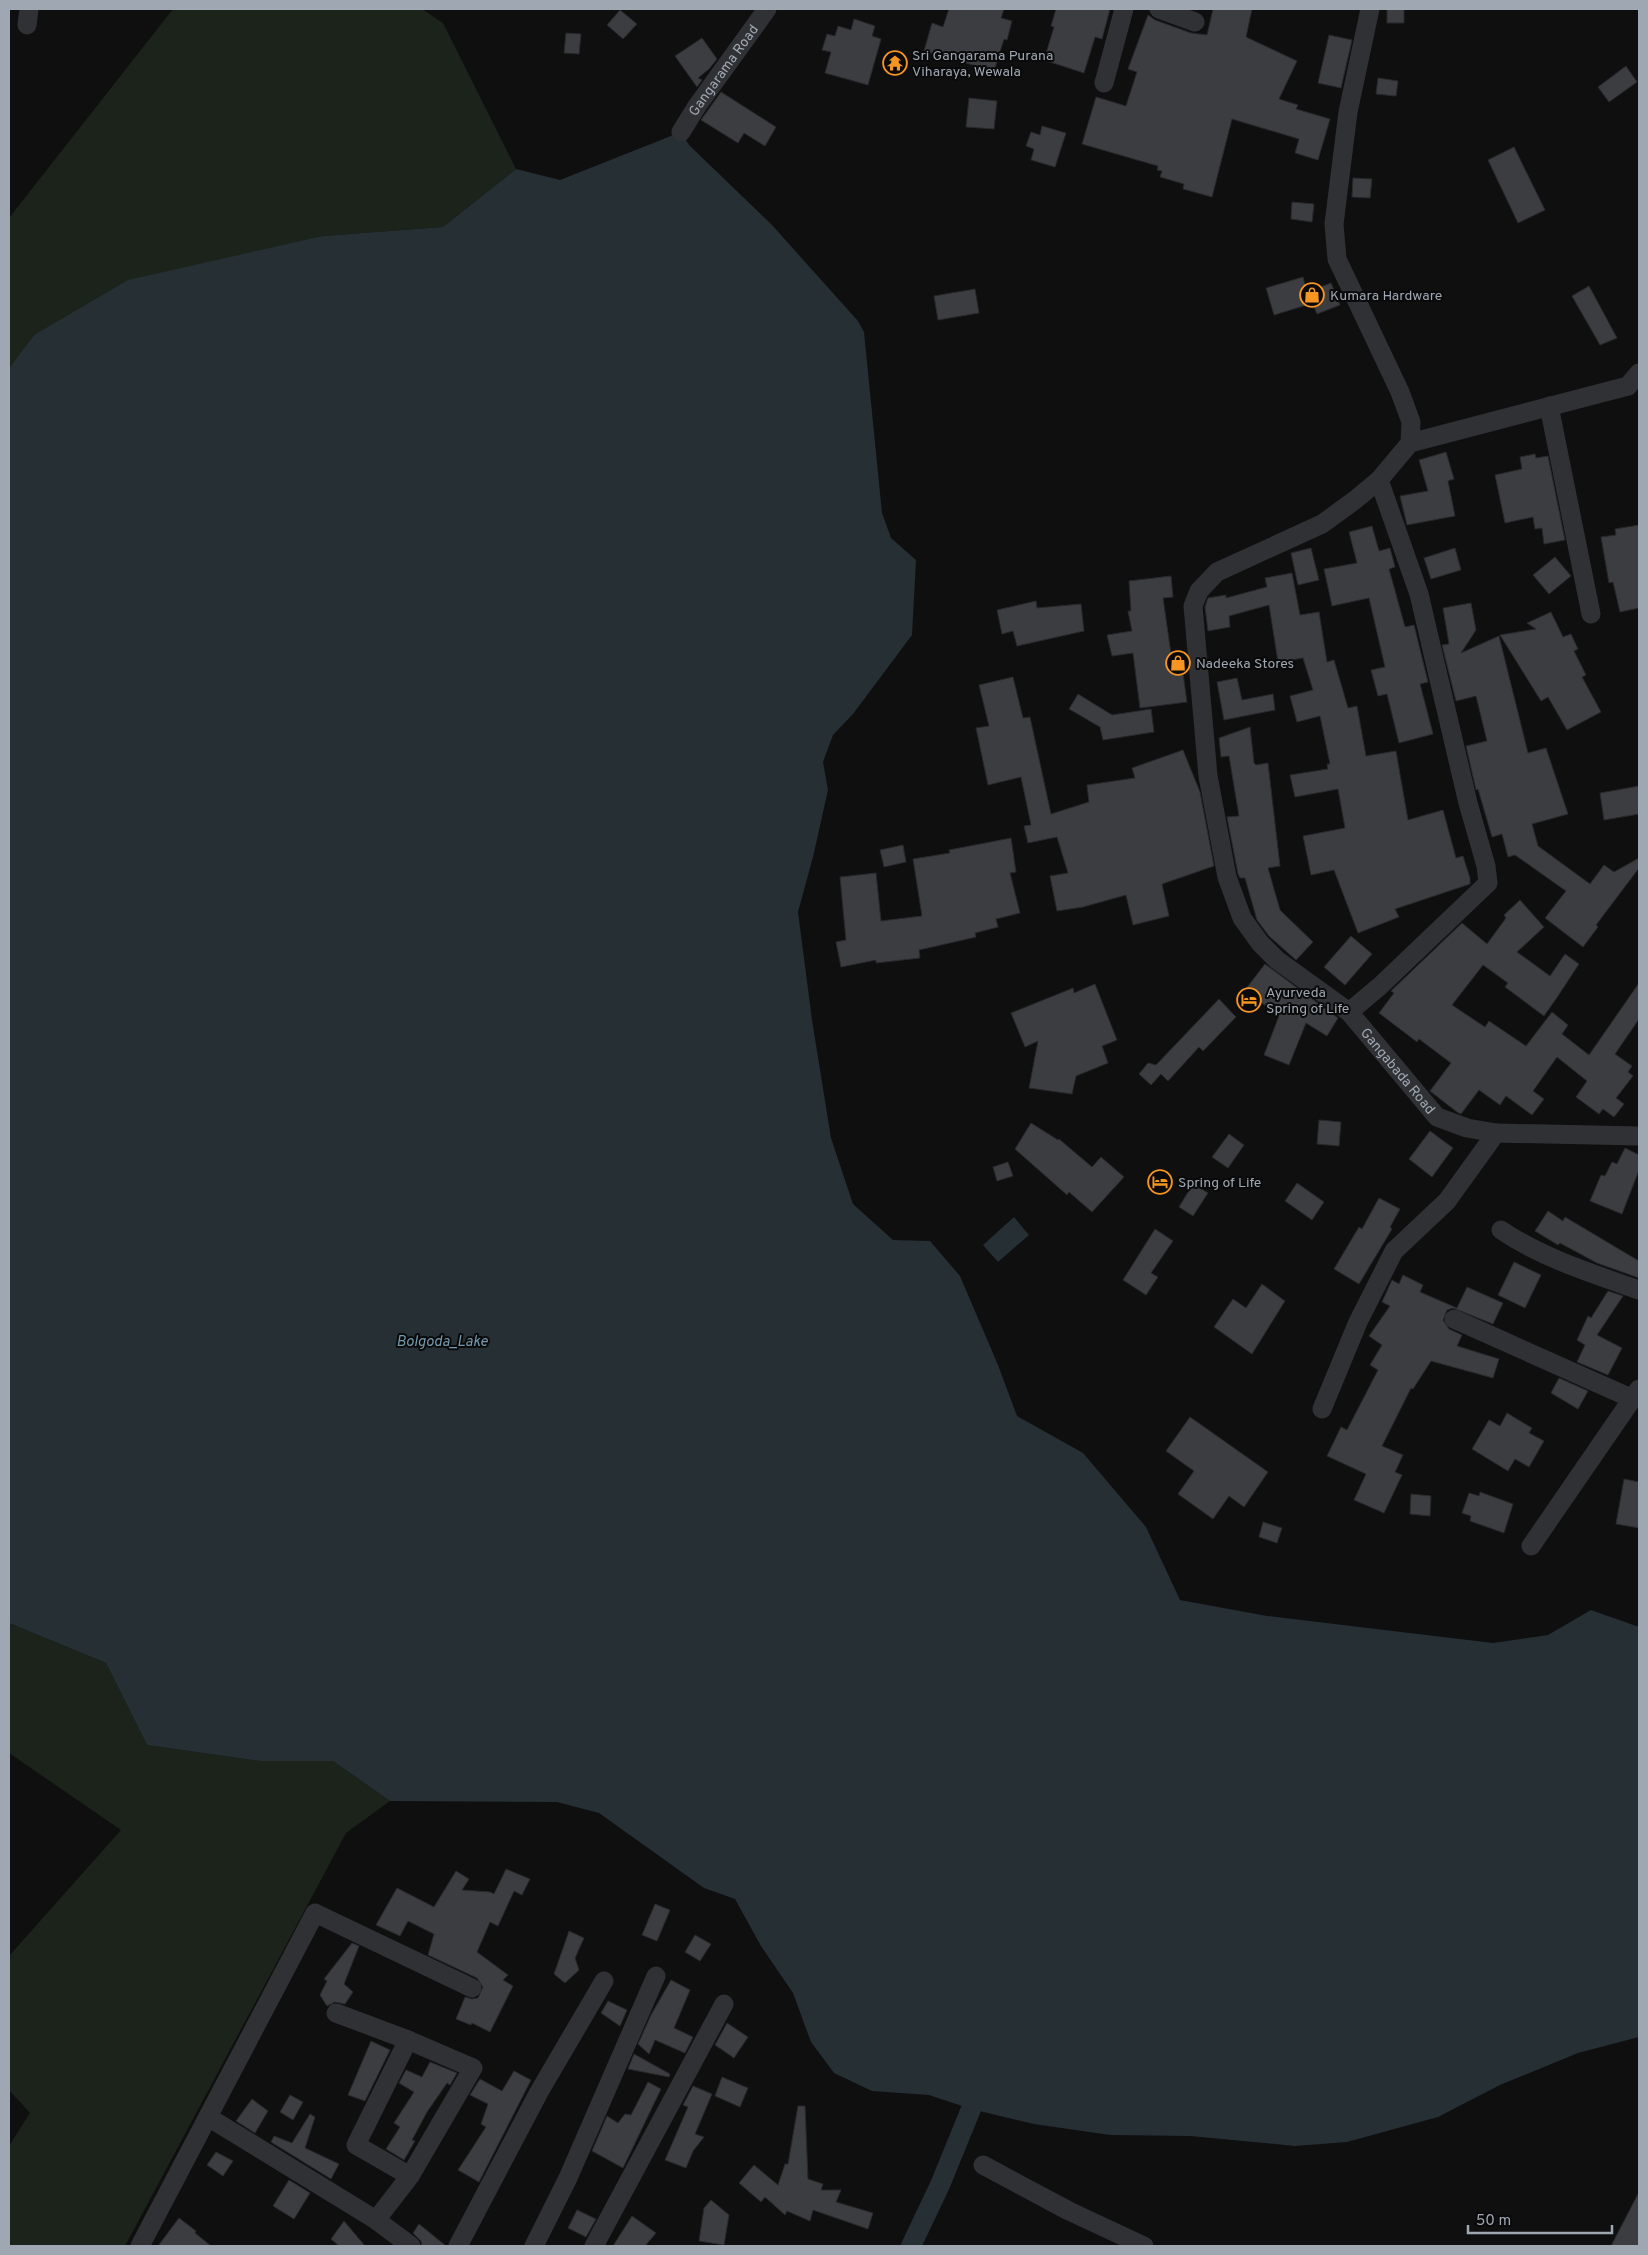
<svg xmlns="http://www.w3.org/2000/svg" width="1648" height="2255" viewBox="0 0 1648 2255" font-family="Overpass,sans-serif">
	<rect width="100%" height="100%" fill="#0f0f10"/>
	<g fill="#1b231b">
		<polygon points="173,9 422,9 443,23 516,169 443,227 323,236 34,335 9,368 9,218"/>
		<polygon points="9,1623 106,1663 147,1745 260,1761 333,1761 390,1801 346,1833 125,2246 9,2246 9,2146 30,2113 9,2090 9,1956 121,1830 9,1753"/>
	</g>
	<g fill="#252f34">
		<polygon points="681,132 689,145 772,225 858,321 864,332 882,513 891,538 916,560 912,635 853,714 833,735 823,762 828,790 813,857 798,912 812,1020 831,1138 853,1204 893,1240 930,1241 960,1276 998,1365 1017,1416 1083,1453 1146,1527 1180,1600 1267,1616 1493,1643 1548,1635 1591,1610 1639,1627 1639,2037 1578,2053 1500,2085 1438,2117 1347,2142 1295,2146 1190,2136 1110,2135 1034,2124 971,2109 929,2095 872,2091 834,2073 811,2042 793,1993 761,1946 735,1899 704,1888 599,1813 557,1802 390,1801 333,1761 260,1761 147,1745 106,1663 9,1623 9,368 34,335 128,280 323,236 443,227 516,169 560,180"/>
		<polygon points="1014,1217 1029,1235 998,1262 983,1245"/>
	</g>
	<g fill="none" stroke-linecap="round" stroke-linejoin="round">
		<polyline stroke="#252f34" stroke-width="20" points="911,2246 940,2185 971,2109"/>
	</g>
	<g fill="#3b3d40" stroke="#29292c">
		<polygon points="949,9 1004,9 1001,18 1012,21 1007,40 1004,39 994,71 924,51 932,23 943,27"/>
		<polygon points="1056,9 1110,9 1102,39 1095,37 1084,73 1044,60 1054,27 1051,26"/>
		<polygon points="1213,9 1252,9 1246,37 1297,61 1279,99 1298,105 1296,109 1330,119 1318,160 1295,153 1299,139 1232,119 1212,197 1183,189 1184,184 1160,177 1162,171 1157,170 1158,166 1082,144 1096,97 1126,106 1137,72 1128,69 1148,15 1155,20 1191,33 1207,35"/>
		<rect x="1387" y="9" width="17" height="14"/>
		<polygon points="620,10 637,24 623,39 607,25"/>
		<polygon points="854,19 875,26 872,36 881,39 868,85 825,73 831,52 822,50 827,34 835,36 838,26 851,30"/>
		<polygon points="566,33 581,34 579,54 564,53"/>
		<polygon points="1329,35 1352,40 1341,88 1318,83"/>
		<polygon points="702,38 717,59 709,69 698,78 702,80 697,87 675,56"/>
		<polygon points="1626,66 1637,82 1609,102 1598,87"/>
		<polygon points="1378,78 1398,81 1396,96 1376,94"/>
		<polygon points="721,92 776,127 765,146 744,133 738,143 701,120"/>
		<polygon points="969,98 997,101 994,129 966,127"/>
		<polygon points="1042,126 1066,133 1055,167 1031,160 1034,149 1026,146 1031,132 1040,135"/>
		<polygon points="1514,147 1545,210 1518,223 1488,160"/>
		<polygon points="1353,178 1372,179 1370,198 1352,197"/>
		<polygon points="1292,202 1314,204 1312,222 1291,219"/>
		<polygon points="1303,277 1310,304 1274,315 1266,288"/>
		<polygon points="1331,283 1340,305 1317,314 1308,292"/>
		<polygon points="1589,286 1617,338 1600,345 1572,296"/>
		<polygon points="975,289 979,313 938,320 934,296"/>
		<polygon points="1446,452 1454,479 1448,481 1455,516 1407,525 1400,496 1428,491 1419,460"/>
		<polygon points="1535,454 1536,458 1548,456 1565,540 1544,544 1542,528 1535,529 1533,517 1505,523 1495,475 1522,469 1520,457"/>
		<polygon points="1639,525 1639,608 1620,612 1613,582 1609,583 1601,537 1616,535 1615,529"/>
		<polygon points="1372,526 1379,551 1390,548 1395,567 1389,569 1405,627 1414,625 1428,682 1420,684 1433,734 1399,743 1387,694 1378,696 1371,670 1385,667 1369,598 1332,606 1324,569 1357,563 1349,532"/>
		<polygon points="1311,548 1319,580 1298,585 1291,553"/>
		<polygon points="1455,548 1461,570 1431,579 1424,558"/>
		<polygon points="1555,557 1571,576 1549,594 1533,575"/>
		<polygon points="1292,573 1300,615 1319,612 1327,662 1334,660 1348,708 1357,706 1366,756 1396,751 1408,820 1443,810 1456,858 1463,856 1470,878 1470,884 1395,909 1399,917 1358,933 1334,870 1311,875 1303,836 1345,828 1338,789 1295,797 1290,775 1328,769 1327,764 1330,764 1320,716 1297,722 1290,696 1313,690 1303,658 1278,662 1269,605 1229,616 1230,627 1208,631 1205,607 1208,598 1226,595 1226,598 1267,587 1265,578"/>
		<polygon points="1171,576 1173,597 1163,598 1171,654 1180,652 1187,702 1140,708 1133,653 1112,656 1107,635 1132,631 1128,611 1131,611 1129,581"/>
		<polygon points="1036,601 1037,608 1081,604 1084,631 1017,646 1013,631 1002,634 997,610"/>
		<polygon points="1471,603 1476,630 1461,653 1499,636 1528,753 1546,748 1568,814 1532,824 1538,846 1590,884 1604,865 1614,872 1639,858 1639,868 1596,925 1598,927 1583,947 1545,918 1566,891 1515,855 1508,857 1502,834 1492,837 1478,789 1476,790 1466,746 1487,741 1476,696 1456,701 1442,645 1449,644 1443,608"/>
		<polygon points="1551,612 1563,637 1571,634 1578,649 1574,651 1586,675 1582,677 1601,712 1567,730 1548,697 1541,701 1500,635 1536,629 1527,623"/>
		<polygon points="1013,677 1023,718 1030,717 1051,814 1089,802 1087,785 1135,778 1132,768 1183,750 1200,792 1214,866 1162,884 1169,916 1133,925 1126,895 1083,907 1057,911 1050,876 1068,873 1057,837 1028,843 1024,826 1031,825 1021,777 988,785 976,728 989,726 979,685"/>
		<polygon points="1237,678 1242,700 1273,694 1275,710 1224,720 1217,682"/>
		<polygon points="1078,694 1112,715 1151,709 1154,732 1103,740 1100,727 1069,709"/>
		<polygon points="1250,727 1254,763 1256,765 1268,763 1280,866 1268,868 1280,910 1313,942 1296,960 1269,936 1257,920 1245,878 1240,878 1238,874 1227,817 1239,816 1229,756 1221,757 1219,738"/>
		<polygon points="1639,786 1639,814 1604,820 1600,793"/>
		<polygon points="1011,838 1016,872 1010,873 1020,913 996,919 998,927 975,933 976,937 919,950 920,958 876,963 876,960 841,967 836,942 846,940 840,877 876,873 881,921 922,916 913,859 950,853 949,850"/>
		<polygon points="903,845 906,862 884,867 880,850"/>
		<polygon points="1520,900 1544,927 1517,952 1550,976 1565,954 1579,964 1558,996 1544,1016 1505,987 1508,983 1483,965 1452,1005 1485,1027 1489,1021 1526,1046 1552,1012 1568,1025 1562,1034 1589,1055 1639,983 1639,1019 1615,1054 1632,1066 1628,1072 1633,1076 1616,1098 1624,1104 1614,1117 1603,1109 1599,1114 1576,1097 1587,1081 1557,1057 1533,1091 1544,1099 1532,1115 1506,1096 1500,1105 1479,1090 1461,1114 1457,1112 1430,1091 1451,1063 1419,1039 1417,1042 1379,1013 1394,993 1391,991 1462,923 1487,944 1506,918 1504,915"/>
		<polygon points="1351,936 1372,954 1345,985 1324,967"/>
		<polygon points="1265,964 1338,1018 1327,1036 1306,1023 1289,1065 1264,1055 1279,1016 1245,990"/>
		<polygon points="1095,984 1117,1040 1102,1046 1108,1063 1076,1076 1072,1094 1029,1088 1038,1041 1025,1047 1011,1013 1073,988 1074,993"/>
		<polygon points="1219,999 1236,1017 1203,1051 1199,1047 1168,1081 1161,1074 1151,1085 1139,1074 1148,1063 1156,1065"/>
		<polygon points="1319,1120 1341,1122 1339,1146 1317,1144"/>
		<polygon points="1031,1123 1058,1140 1059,1139 1092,1167 1101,1157 1124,1177 1092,1212 1069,1192 1067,1195 1015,1149"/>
		<polygon points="1430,1131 1453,1148 1432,1177 1409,1159"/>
		<polygon points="1229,1134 1244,1145 1228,1168 1212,1157"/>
		<polygon points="1625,1148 1639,1155 1639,1170 1622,1214 1590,1201 1601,1175 1605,1176 1612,1162 1617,1164"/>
		<polygon points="1008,1162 1013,1176 997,1181 993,1167"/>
		<polygon points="1297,1183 1324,1202 1312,1220 1285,1201"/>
		<polygon points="1193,1184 1208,1193 1193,1216 1179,1207"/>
		<polygon points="1379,1198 1400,1209 1390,1227 1392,1229 1359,1284 1334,1269 1359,1227 1362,1229"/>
		<polygon points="1548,1211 1563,1221 1565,1217 1639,1261 1639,1278 1597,1263 1560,1243 1558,1245 1535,1231"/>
		<polygon points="1155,1229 1173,1241 1151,1273 1158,1277 1146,1295 1123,1280"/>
		<polygon points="1514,1262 1541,1275 1525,1308 1498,1295"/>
		<polygon points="1403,1275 1423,1285 1420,1292 1457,1308 1467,1287 1503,1303 1493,1324 1453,1308 1447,1310 1443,1320 1449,1329 1462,1335 1457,1346 1499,1359 1493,1378 1431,1361 1413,1389 1411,1388 1382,1446 1403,1455 1395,1472 1402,1475 1384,1513 1354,1500 1366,1474 1327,1456 1341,1427 1347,1430 1378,1370 1370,1365 1382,1345 1369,1336 1390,1306 1382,1302 1392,1280 1399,1284"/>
		<polygon points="1262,1284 1285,1301 1252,1354 1214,1327 1233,1299 1246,1308"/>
		<polygon points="1608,1291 1623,1296 1597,1335 1622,1348 1608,1375 1577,1362 1585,1345 1577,1340 1588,1316 1591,1318"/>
		<polygon points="1559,1378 1588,1391 1578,1409 1551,1393"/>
		<polygon points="1507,1413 1532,1428 1529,1433 1544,1441 1529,1467 1515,1459 1508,1471 1472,1449 1489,1420 1500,1426"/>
		<polygon points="1190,1417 1268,1472 1244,1507 1229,1496 1213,1519 1178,1494 1194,1471 1166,1451"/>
		<polygon points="1624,1479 1639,1482 1639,1528 1616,1524"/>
		<polygon points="1480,1492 1513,1504 1504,1533 1470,1521 1471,1516 1462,1513 1469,1493 1479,1496"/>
		<polygon points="1411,1494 1431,1496 1430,1516 1410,1514"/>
		<polygon points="1263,1522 1282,1528 1277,1543 1259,1537"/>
		<polygon points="506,1869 530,1879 522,1895 514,1891 498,1926 490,1922 477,1952 508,1975 503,1980 513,1986 490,2032 472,2023 471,2025 456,2019 465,1997 472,1999 478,1998 483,1987 477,1978 428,1955 434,1934 408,1921 400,1936 376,1925 397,1888 434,1907 456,1871 469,1879 462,1890 490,1892 494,1894"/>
		<polygon points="655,1904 670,1910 657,1941 642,1935"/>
		<polygon points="569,1931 584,1938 575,1958 579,1970 565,1983 554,1974"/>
		<polygon points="695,1935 711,1944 700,1961 685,1952"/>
		<polygon points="352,1943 359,1946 344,1984 353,1992 345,2004 335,2002 327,2006 320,1995 327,1981 324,1979"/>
		<polygon points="671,1980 690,1990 674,2028 693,2037 685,2053 655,2040 649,2054 638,2044 651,2015"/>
		<polygon points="608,2001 627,2010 620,2026 601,2013"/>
		<polygon points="727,2023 748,2037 734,2058 715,2045"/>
		<polygon points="371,2041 390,2050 365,2101 348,2095"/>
		<polygon points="634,2054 670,2074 669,2077 628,2069"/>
		<polygon points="430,2062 457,2073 450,2085 447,2083 427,2112 412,2140 415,2141 404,2160 386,2149 400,2127 394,2123 414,2092 399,2083 406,2070 422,2077"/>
		<polygon points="514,2071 531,2080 479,2182 458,2170 486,2127 481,2124 488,2104 470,2095 480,2079 502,2091"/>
		<polygon points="722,2077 748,2088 740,2107 715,2096"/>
		<polygon points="648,2082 661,2089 623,2168 592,2151 607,2116 618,2123 625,2114 631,2115"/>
		<polygon points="693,2086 712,2094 695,2134 704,2137 693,2151 686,2168 665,2160 688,2107 683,2105"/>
		<polygon points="290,2095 303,2102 293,2120 280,2112"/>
		<polygon points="252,2099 268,2111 255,2133 236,2121"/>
		<polygon points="798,2106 805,2106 808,2179 823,2184 821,2190 841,2190 836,2202 873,2213 868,2229 813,2210 810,2221 787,2211 785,2215 765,2197 761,2202 739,2183 754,2165 778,2185 785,2164 788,2164"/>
		<polygon points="310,2114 315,2117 305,2148 339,2164 331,2179 271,2142 274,2136 292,2143"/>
		<polygon points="216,2152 233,2161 223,2176 207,2165"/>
		<polygon points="289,2180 310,2193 294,2219 273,2206"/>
		<polygon points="1639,2192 1639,2246 1611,2246"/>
		<polygon points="711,2200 729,2215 724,2245 699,2241 704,2208"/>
		<polygon points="577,2210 596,2219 586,2237 568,2228"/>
		<polygon points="632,2216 656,2233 645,2246 613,2246"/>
		<polygon points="179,2218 196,2231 195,2233 211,2246 158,2246"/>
		<polygon points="344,2221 365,2246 339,2246 331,2239"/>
		<polygon points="419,2224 446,2246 422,2246 421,2241 413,2233"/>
	</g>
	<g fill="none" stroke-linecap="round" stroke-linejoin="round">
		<g stroke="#303135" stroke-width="19">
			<polyline points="1159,9 1195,22"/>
			<path id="s1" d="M1370,9L1348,112L1334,224L1337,259L1400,392L1411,422L1410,443L1379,480L1355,500L1322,524L1217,572L1199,591L1193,606L1208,776L1227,877L1242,918L1260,943L1277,960L1349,1012L1437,1117L1467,1128L1496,1133L1639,1136"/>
			<polyline points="27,25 29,9"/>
			<polyline points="1104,83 1124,9"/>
			<path id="s2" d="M681,132L697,106L767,9"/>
			<polyline points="1549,406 1591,614"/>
			<polyline points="1410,443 1628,386 1639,373"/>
			<polyline points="1349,1012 1380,986 1488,883 1486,866 1468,803 1419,594 1379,480"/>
			<path d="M1501,1230C1542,1258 1593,1274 1639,1290"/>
			<polyline points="1454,1319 1633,1399"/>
			<polyline points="1322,1409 1358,1322 1394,1251 1447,1201 1496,1133"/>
			<polyline points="1531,1546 1639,1389"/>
			<polyline points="336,2013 408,2040 473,2068 410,2176 376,2220"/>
			<polyline points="408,2040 356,2145 410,2176"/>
			<polyline points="208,2117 376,2220 411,2246"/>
			<polyline points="983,2165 1069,2211 1144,2246"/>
			<polyline points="140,2246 315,1913 472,1988"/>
			<polyline points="458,2246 539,2092 604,1981"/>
			<polyline points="534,2246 568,2178 656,1976"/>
			<polyline points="594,2246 724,2004"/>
		</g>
	</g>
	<defs>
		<g id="temple-ring" transform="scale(1.25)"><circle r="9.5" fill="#0a0a0b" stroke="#f69521" stroke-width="1.5"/><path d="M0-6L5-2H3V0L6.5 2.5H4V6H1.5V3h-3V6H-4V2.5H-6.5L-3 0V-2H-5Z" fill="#f69521"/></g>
		<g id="shop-ring" transform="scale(1.25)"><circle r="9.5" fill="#0a0a0b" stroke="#f69521" stroke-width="1.5"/><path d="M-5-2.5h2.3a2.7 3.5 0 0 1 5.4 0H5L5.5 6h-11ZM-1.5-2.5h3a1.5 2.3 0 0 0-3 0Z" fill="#f69521"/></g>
		<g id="hotel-ring" transform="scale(1.25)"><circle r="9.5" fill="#0a0a0b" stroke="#f69521" stroke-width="1.5"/><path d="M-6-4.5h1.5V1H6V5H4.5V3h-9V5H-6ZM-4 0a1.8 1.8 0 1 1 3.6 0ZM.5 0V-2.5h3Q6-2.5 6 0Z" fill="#f69521"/></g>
	</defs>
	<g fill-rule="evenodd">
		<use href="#temple-ring" x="895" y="63"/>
		<use href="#shop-ring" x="1312" y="295"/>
		<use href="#shop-ring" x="1178" y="663"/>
		<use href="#hotel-ring" x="1249" y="1000"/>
		<use href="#hotel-ring" x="1160" y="1182"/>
	</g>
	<g text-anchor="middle" stroke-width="4" stroke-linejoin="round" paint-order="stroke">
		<g font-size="14" fill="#9fa7b2" stroke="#0a0a0b" text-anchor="start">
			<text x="912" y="60">Sri Gangarama Purana<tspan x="912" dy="16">Viharaya, Wewala</tspan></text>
			<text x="1330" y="300">Kumara Hardware</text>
			<text x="1196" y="668">Nadeeka Stores</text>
			<text x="1266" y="997">Ayurveda<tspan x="1266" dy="16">Spring of Life</tspan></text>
			<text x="1178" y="1187">Spring of Life</text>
		</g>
		<g font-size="14" fill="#9fa7b2" stroke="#0a0a0b">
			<text dy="5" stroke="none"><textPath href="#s2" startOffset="75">Gangarama Road</textPath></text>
			<text dy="5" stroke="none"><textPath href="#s1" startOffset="1269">Gangabada Road</textPath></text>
		</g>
		<g font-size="15" font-style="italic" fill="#749aaf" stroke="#0a0a0b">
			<text x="442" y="1346">Bolgoda_Lake</text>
		</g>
	</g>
	<rect width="1648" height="2255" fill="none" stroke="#9fa7b2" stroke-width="20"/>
	<path d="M1468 2225v8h144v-8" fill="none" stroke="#9fa7b2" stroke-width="2.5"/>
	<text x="1476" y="2225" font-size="15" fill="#9fa7b2" stroke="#0a0a0b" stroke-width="4" paint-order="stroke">50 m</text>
</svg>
